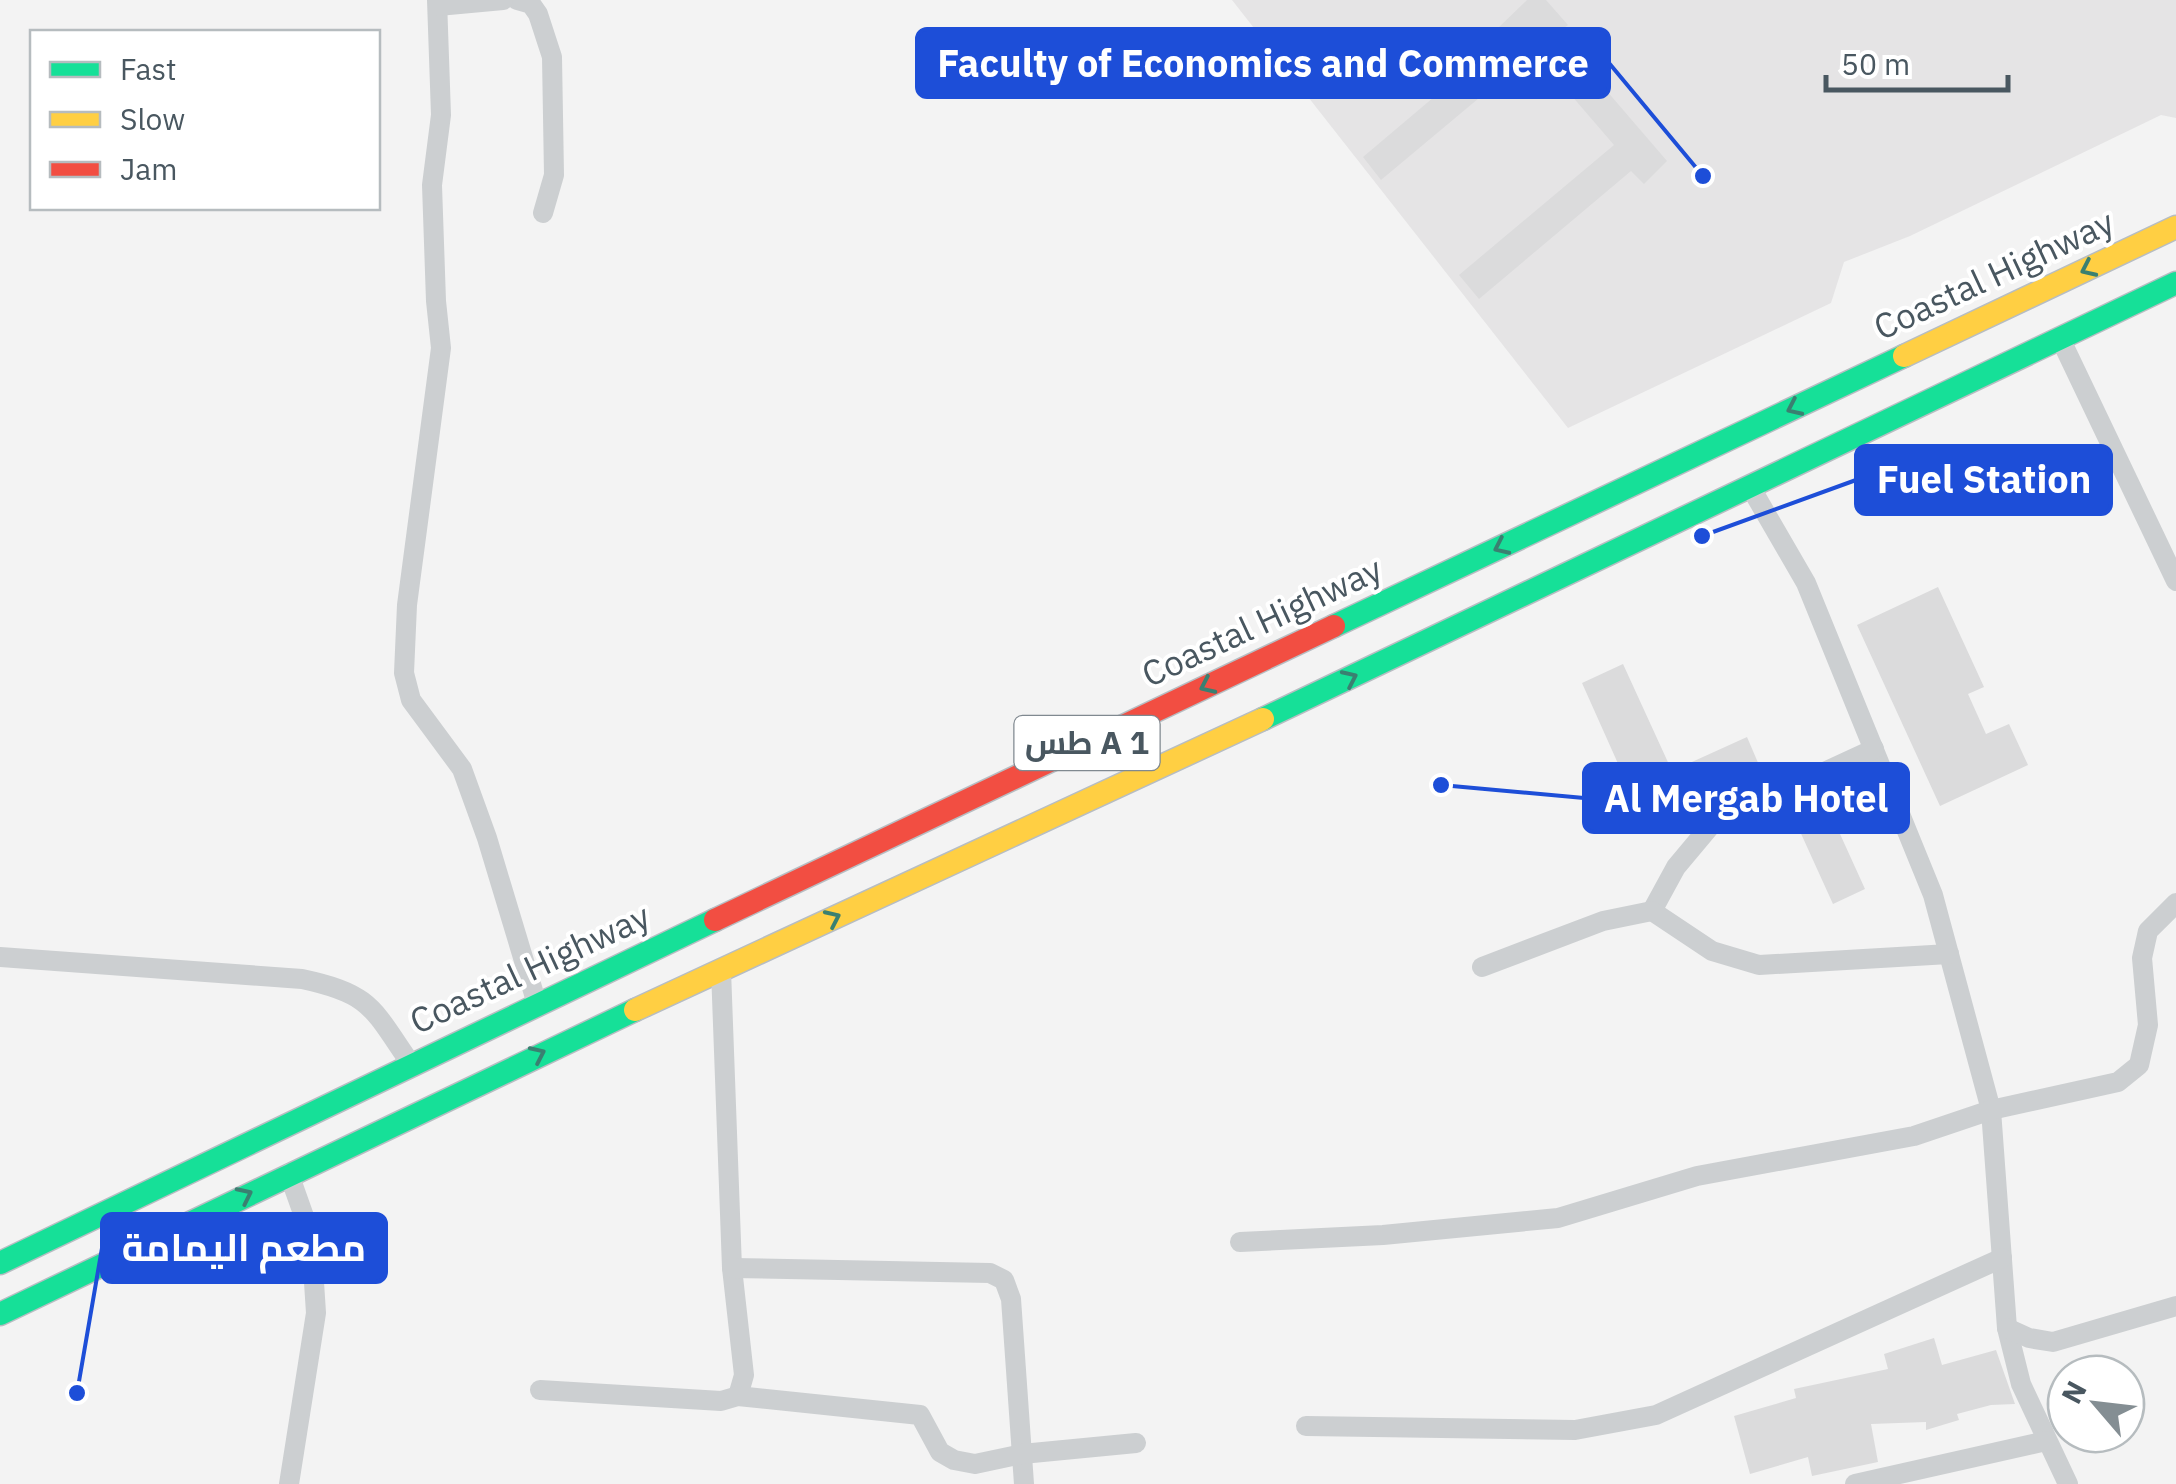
<svg xmlns="http://www.w3.org/2000/svg" width="2176" height="1484" viewBox="0 0 2176 1484" font-family="'IBM Plex Sans',Cairo,sans-serif">
	<rect width="100%" height="100%" fill="#f3f3f3"/>
	<polygon fill="#e5e4e5" points="1232,0 2176,0 2176,118 2161,115 1910,236 1844,262 1831,303 1568,428"/>
	<g fill="#dbdbdc">
		<polygon points="1527,0 1546,0 1568,25 1557,33 1667,161 1644,184 1631,171 1479,299 1459,275 1614,145 1534,52 1381,180 1363,157 1505,37 1498,28"/>
		<polygon points="1938,587 1984,687 1968,694 1986,734 2009,724 2028,765 1940,806 1857,625"/>
		<polygon points="1623,664 1672,771 1747,737 1762,772 1645,824 1582,683"/>
		<polygon points="1830,812 1865,889 1833,904 1798,827"/>
		<polygon points="1934,1338 1942,1365 1996,1350 2015,1404 1991,1405 1957,1414 1959,1420 1926,1430 1926,1422 1871,1424 1878,1462 1812,1476 1808,1457 1750,1474 1734,1416 1796,1398 1794,1389 1888,1369 1884,1354"/>
	</g>
	<g fill="none" stroke-linecap="round" stroke-linejoin="round">
		<g stroke="#b7bdc2" stroke-width="25">
			<g id="fast">
				<polyline points="1334,626 1904,356"/>
				<polyline points="1263,719 2176,283"/>
				<polyline points="0,1263 715,920"/>
				<polyline points="0,1314 635,1010"/>
			</g>
		</g>
		<g stroke="#b7bdc2" stroke-width="25">
			<g id="slow">
				<polyline points="1904,356 2176,227"/>
				<polyline points="635,1010 1263,719"/>
			</g>
		</g>
		<g stroke="#b7bdc2" stroke-width="25">
			<polyline id="jam" points="715,920 1334,626"/>
		</g>
		<g stroke="#cccfd1" stroke-width="20">
			<polyline points="437,0 441,115 432,185 436,301 441,348 407,605 404,673 411,700 462,769 487,838 537,1004"/>
			<polyline points="517,0 531,4 538,14 552,57 554,175 543,213"/>
			<polyline points="438,6 503,0"/>
			<polyline points="2060,338 2176,581"/>
			<polyline points="1751,488 1806,583 1933,895 1991,1110 2007,1328 2021,1384 2068,1484"/>
			<polyline points="1652,911 1676,867 1712,824 1874,749"/>
			<path d="M0,957L302,979C372,994 372,1008 411,1064"/>
			<polyline points="1482,967 1603,921 1652,911 1712,951 1759,965 1949,954"/>
			<polyline points="721,970 732,1268 744,1375 738,1396"/>
			<polyline points="289,1174 311,1236 316,1313 289,1484"/>
			<polyline points="1240,1242 1383,1235 1558,1218 1697,1176 1914,1136 1991,1110 2118,1082 2139,1065 2148,1025 2142,958 2148,931 2176,903"/>
			<polyline points="732,1268 990,1273 1004,1280 1011,1299 1024,1484"/>
			<polyline points="2007,1328 2029,1338 2053,1342 2176,1306"/>
			<polyline points="540,1390 721,1401 738,1396 920,1415 940,1452 954,1460 975,1464 1022,1454 1136,1443"/>
			<polyline points="1306,1426 1575,1430 1656,1415 2002,1258"/>
			<polyline points="1855,1484 2046,1441"/>
		</g>
		<use href="#fast" stroke="#16e098" stroke-width="22"/>
		<use href="#slow" stroke="#ffcf43" stroke-width="22"/>
		<use href="#jam" stroke="#f24e42" stroke-width="22"/>
	</g>
	<defs><path id="oneway-chevron" d="M-2-3.5L2.5 0L-2 3.5" fill="none" stroke-width="1.6" stroke-linecap="round" stroke-linejoin="round" transform="scale(2.5)"/></defs>
	<g stroke="#3a8071">
		<use href="#oneway-chevron" transform="translate(2088 269) rotate(155)"/>
		<use href="#oneway-chevron" transform="translate(1794 408) rotate(155)"/>
		<use href="#oneway-chevron" transform="translate(1501 547) rotate(155)"/>
		<use href="#oneway-chevron" transform="translate(1350 678) rotate(-25)"/>
		<use href="#oneway-chevron" transform="translate(1207 686) rotate(155)"/>
		<use href="#oneway-chevron" transform="translate(833 918) rotate(-25)"/>
		<use href="#oneway-chevron" transform="translate(538 1054) rotate(-25)"/>
		<use href="#oneway-chevron" transform="translate(245 1195) rotate(-26)"/>
	</g>
	<g text-anchor="middle" stroke-width="8" stroke-linejoin="round" paint-order="stroke">
		<rect fill="#fff" stroke="#808990" stroke-width="2.5" x="1014.5" y="716" width="145" height="54" rx="8"/>
		<g font-size="32" font-weight="bold" fill="#495760">
			<text x="1087" y="754">طس A 1</text>
		</g>
		<g font-size="35" fill="#495760" stroke="#fff">
			<text transform="translate(1994 275) rotate(-25)" y="12">Coastal Highway</text>
			<text transform="translate(1262 622) rotate(-25)" y="12">Coastal Highway</text>
			<text transform="translate(530 969) rotate(-25)" y="12">Coastal Highway</text>
		</g>
	</g>
	<path fill="none" stroke="#1d4ed8" stroke-width="4" d="M1703 176L1609 63M1702 536L1856 480M1441 785L1584 798M77 1393L102 1248"/>
	<g fill="#1d4ed8" stroke="#fff" stroke-width="4">
		<circle cx="1703" cy="176" r="10"/>
		<circle cx="1702" cy="536" r="10"/>
		<circle cx="1441" cy="785" r="10"/>
		<circle cx="77" cy="1393" r="10"/>
	</g>
	<g fill="#1d4ed8" stroke="#1d4ed8" stroke-width="4">
		<rect x="917" y="29" width="692" height="68" rx="10"/>
		<rect x="1856" y="446" width="255" height="68" rx="10"/>
		<rect x="1584" y="764" width="324" height="68" rx="10"/>
		<rect x="102" y="1214" width="284" height="68" rx="10"/>
	</g>
	<g font-size="38" text-anchor="middle" font-weight="bold" fill="#fff">
		<text x="1263" y="77">Faculty of Economics and Commerce</text>
		<text x="1984" y="493">Fuel Station</text>
		<text x="1746" y="812">Al Mergab Hotel</text>
		<text x="244" y="1261">مطعم اليمامة</text>
	</g>
	<rect x="30" y="30" width="350" height="180" fill="#ffffff" stroke="#b6bcbf" stroke-width="2.5"/>
	<rect x="50" y="62" width="50" height="15" fill="#16e098" stroke="#b6bcbf" stroke-width="2.5"/>
	<text x="120" y="80" font-size="30" fill="#495760">Fast</text>
	<rect x="50" y="112" width="50" height="15" fill="#ffcf43" stroke="#b6bcbf" stroke-width="2.5"/>
	<text x="120" y="130" font-size="30" fill="#495760">Slow</text>
	<rect x="50" y="162" width="50" height="15" fill="#f24e42" stroke="#b6bcbf" stroke-width="2.5"/>
	<text x="120" y="180" font-size="30" fill="#495760">Jam</text>
	<g transform="translate(2096 1404) rotate(298)"><circle r="48" fill="#ffffff" stroke="#b6bcbf" stroke-width="2.5"/>
	<path d="M0-8L18 38L0 25L-18 38Z" fill="#848e93"/>
	<text y="-15" font-size="28" font-weight="bold" text-anchor="middle" fill="#495760">N</text>
	</g>
	<path d="M1826 75v15h182v-15" fill="none" stroke="#495760" stroke-width="5"/>
	<text x="1841" y="75" font-size="30" fill="#495760" stroke="#ffffff" stroke-width="8" paint-order="stroke">50 m</text>
</svg>
